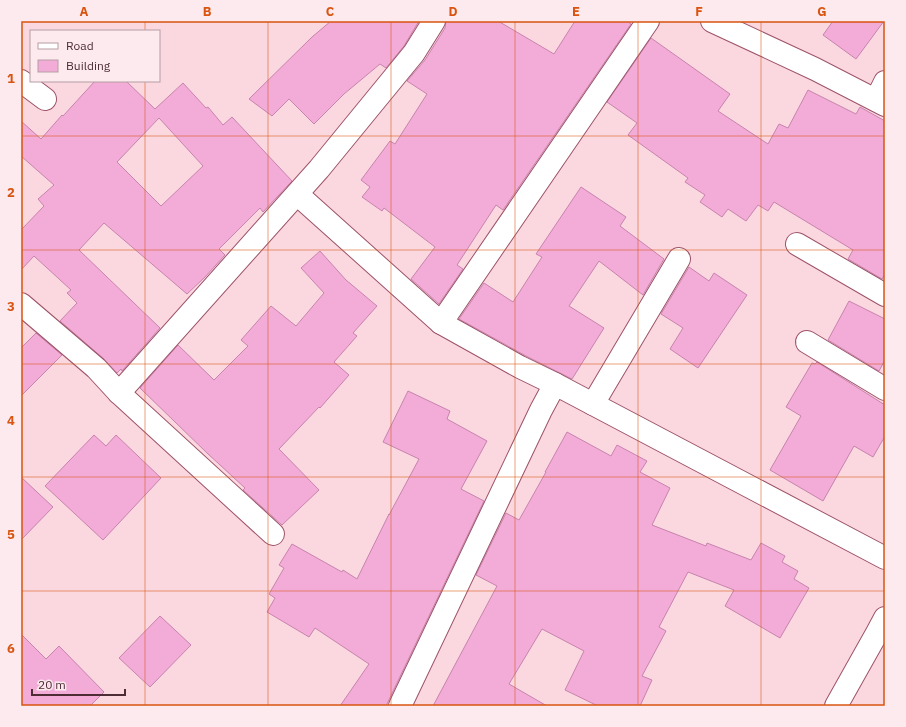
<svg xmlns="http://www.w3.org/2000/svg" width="906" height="727" viewBox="0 0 906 727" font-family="'IBM Plex Sans',sans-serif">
	<rect width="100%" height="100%" fill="#fbd8e0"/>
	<g fill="#f3abd7" stroke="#c883ae" fill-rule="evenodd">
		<polygon points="331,21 419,21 404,46 386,68 380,64 344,94 314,124 289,99 272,116 249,99 312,37"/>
		<polygon points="446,21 498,21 554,54 575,21 627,21 631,24 503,210 496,205 457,265 463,269 439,304 411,279 435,247 384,208 382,211 362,197 370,187 361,180 390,141 395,144 427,94 407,81 425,60 445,28"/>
		<polygon points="833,21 884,21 856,59 823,35"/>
		<polygon points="651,38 730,94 718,111 768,144 779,124 788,128 808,90 856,114 860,107 885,121 885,274 882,279 848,259 853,250 774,202 768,211 758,205 746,221 728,209 722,217 700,202 705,195 685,182 688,178 628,135 637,123 607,102"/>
		<path d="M95,81H126L155,109L183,83L206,108L208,107L223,125L232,117L292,181L263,212L260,208L219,249L225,255L205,277L187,294L104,223L79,250L160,328L122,371L121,369L117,373L104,359L60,321L77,303L67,293L71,290L34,256L21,270V230L44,206L38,199L54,185L21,156V121L41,139L62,115L63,116ZM159,118L203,166L161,206L117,162Z"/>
		<polygon points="581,187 626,217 620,226 664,259 643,295 599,261 569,306 604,328 572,379 526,356 459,319 484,283 513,302 542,257 536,254"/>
		<polygon points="320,251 346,280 377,306 353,333 357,336 334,362 349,375 320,408 319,407 279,449 319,490 282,525 243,490 245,488 207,453 140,388 178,345 214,380 248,346 241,340 271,306 296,326 324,293 301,268"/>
		<polygon points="689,267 709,281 714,273 747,295 698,368 670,349 683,328 661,314"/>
		<polygon points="849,301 885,319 885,360 879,371 828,340"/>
		<polygon points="36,333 62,355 21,396 21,348"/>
		<polygon points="817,362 885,405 885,436 873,457 854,446 823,501 770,470 801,416 786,407 812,363 815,364"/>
		<polygon points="408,391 450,411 447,419 487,441 461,489 484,501 386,706 340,706 369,664 315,628 309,637 267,612 275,598 269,594 284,568 279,565 292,544 342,572 343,570 357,579 389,514 389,515 419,459 383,442"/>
		<polygon points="567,432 611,456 617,445 647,461 640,472 670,488 652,525 706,546 707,543 751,560 761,543 785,556 782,562 798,571 794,579 809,588 780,638 725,606 734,590 688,572 659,627 666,631 642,676 652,680 640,706 598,706 565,690 584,651 542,629 509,684 547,706 433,706 497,586 476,575 506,513 519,520 546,472 545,472"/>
		<polygon points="94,435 106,446 116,435 161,478 103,540 45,486"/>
		<polygon points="21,477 53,507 21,540"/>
		<polygon points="160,616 191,645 150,687 119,658"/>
		<polygon points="21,634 46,659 59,646 104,692 90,706 21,706"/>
	</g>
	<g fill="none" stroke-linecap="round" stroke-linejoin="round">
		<g stroke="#9d5369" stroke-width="24">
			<g id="street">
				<polyline points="712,21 815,69 885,105"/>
				<polyline points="21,81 45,99"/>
				<polyline points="876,100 885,82"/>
				<polyline points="297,194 441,323 520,367 555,384"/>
				<polyline points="797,244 885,295"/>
				<polyline points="21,304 96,368 119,393 273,534"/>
				<polyline points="441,323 648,21"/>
				<polyline points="807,342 885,389"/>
				<polyline points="119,393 319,169 414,53 434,21"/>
				<polyline points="593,404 679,259"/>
				<polyline points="400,706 541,410 555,384 885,558"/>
				<polyline points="836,706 877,633 885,618"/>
			</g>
		</g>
		<use href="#street" stroke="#fff" stroke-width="22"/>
	</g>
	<path fill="none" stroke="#d85410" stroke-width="1" stroke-opacity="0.55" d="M145,21V31M268,21V706M391,21V706M515,21V706M638,21V706M761,21V706M145,81V706M21,136H885M21,250H885M21,364H885M21,477H885M21,591H885"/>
	<rect width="906" height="727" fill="none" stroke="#fceaee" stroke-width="44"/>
	<rect x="30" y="30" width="130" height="52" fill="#fceaee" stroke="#b69ea4"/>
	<rect x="38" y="43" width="20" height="6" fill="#ffffff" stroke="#b69ea4"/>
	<text x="66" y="50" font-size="12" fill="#4d2c36">Road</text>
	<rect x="38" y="60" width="20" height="12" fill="#f3abd7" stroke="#b69ea4"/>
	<text x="66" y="70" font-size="12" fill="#4d2c36">Building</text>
	<path d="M32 689v6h93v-6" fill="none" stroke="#4d2c36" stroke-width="2"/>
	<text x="38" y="689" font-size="12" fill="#4d2c36" stroke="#fceaee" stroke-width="3" paint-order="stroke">20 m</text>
	<rect x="22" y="22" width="862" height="683" fill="none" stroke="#d85410" stroke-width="1.5"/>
	<g font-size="13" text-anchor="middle" font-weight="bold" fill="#d85410">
		<text x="84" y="16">A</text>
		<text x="207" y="16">B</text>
		<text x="330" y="16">C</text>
		<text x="453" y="16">D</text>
		<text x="576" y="16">E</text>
		<text x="699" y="16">F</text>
		<text x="822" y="16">G</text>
		<text x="11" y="83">1</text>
		<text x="11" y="197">2</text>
		<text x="11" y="311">3</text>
		<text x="11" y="425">4</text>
		<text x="11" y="539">5</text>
		<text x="11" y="653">6</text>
	</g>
</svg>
